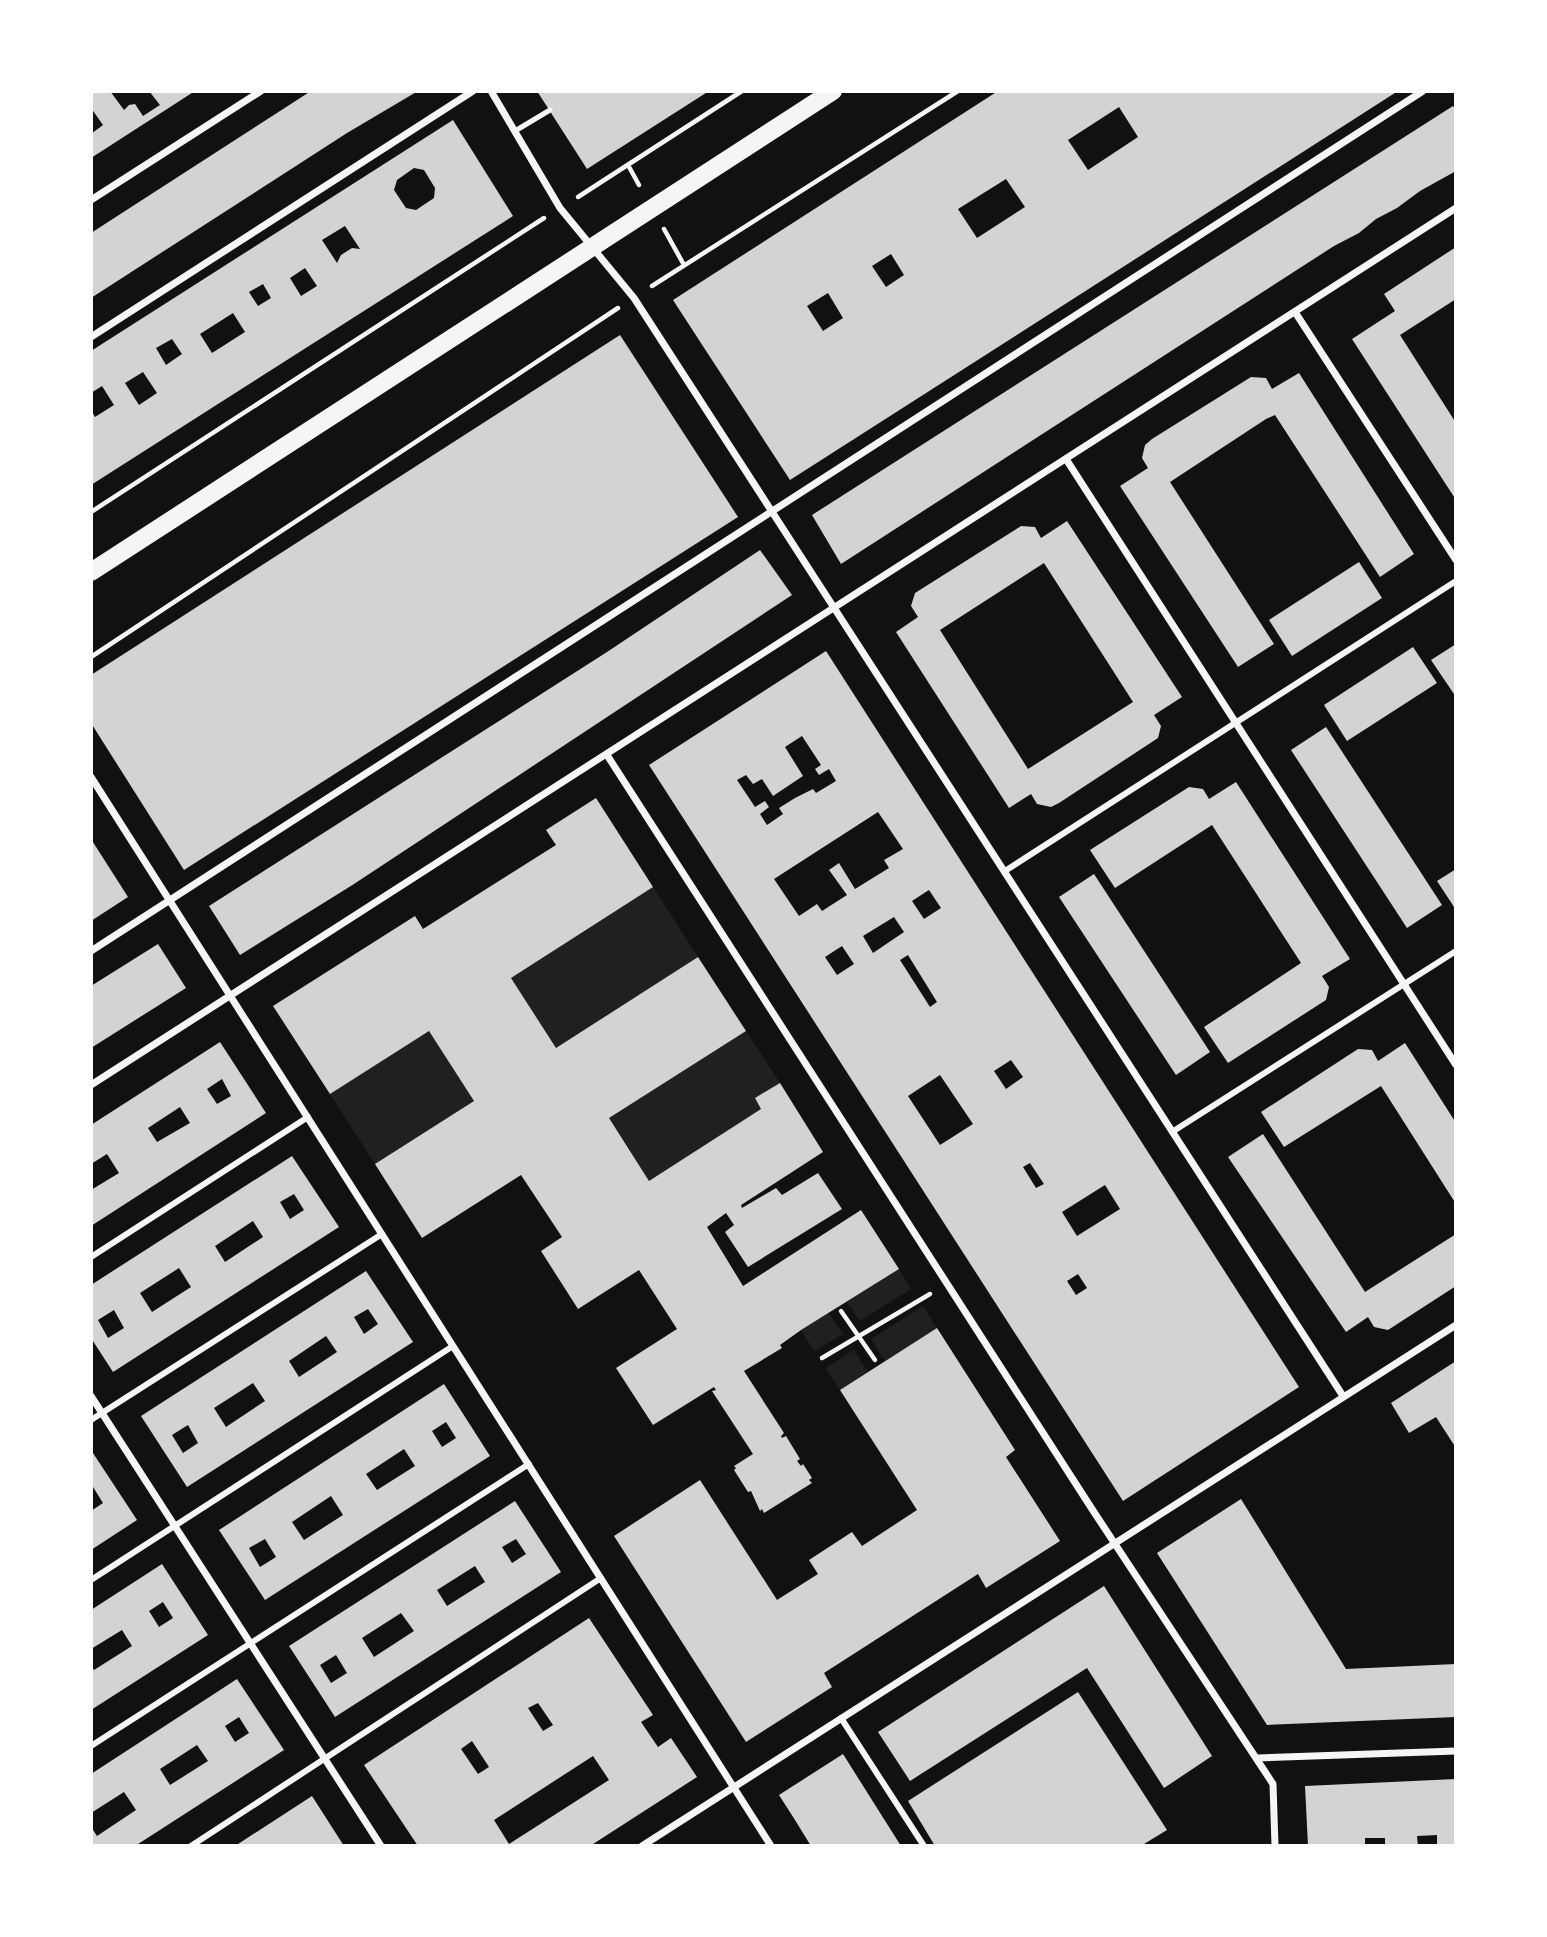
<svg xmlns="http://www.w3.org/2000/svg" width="1547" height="1937" viewBox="0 0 1547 1937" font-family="'Nunito Sans',sans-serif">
	<rect width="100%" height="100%" fill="#111"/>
	<g fill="#202020">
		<polygon points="653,887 698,957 556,1048 511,978"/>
		<polygon points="429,1031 474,1101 375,1164 330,1094"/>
		<polygon points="746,1031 780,1083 761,1109 649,1181 609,1118"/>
		<polygon points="899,1269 911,1289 860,1321 847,1302"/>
		<polygon points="923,1306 937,1328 885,1361 871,1339"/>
		<polygon points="829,1313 843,1334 814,1351 801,1330"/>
		<polygon points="854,1350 868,1372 840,1390 826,1368"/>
	</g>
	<g fill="#d3d3d3" fill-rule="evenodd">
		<polygon points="91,91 110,91 124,110 129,105 135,104 143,116 160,105 149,91 195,91 91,158 91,134 103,125 91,108"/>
		<polygon points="311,91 418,91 347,133 91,298 91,233"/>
		<polygon points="537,91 709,91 587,169"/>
		<path d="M998,91H1398L790,480L673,300ZM1119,107L1138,137L1088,170L1068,140ZM1006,179L1025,207L977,238L958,209ZM891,254L904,275L886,287L872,266ZM828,293L843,318L823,331L807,306Z"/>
		<polygon points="1453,106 1456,110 1456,171 1420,191 1397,208 1376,219 1359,233 1334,246 841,564 812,515"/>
		<path d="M453,120L513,216L91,485V410L95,417L114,405L102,386L91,393V351ZM414,168L424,170L435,188L434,198L416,210L406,208L394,190L397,180ZM345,226L360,249L352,248L341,255L337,263L322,240ZM305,268L317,286L301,296L290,278ZM263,284L271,298L258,306L249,292ZM233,313L245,332L212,353L200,334ZM172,339L182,354L166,365L156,348ZM143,372L157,393L139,405L125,383Z"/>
		<polygon points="1456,247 1456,299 1400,335 1456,423 1456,500 1352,339 1395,311 1384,294"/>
		<polygon points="620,335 738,517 184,870 91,723 91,675"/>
		<polygon points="1299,373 1414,554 1380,577 1275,415 1266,419 1170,482 1274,644 1238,667 1120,486 1148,468 1142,458 1145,445 1152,439 1251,377 1266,378 1272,389"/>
		<path d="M1067,521L1182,697L1154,715L1161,726L1158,738L1059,803L1051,807L1037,804L1031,794L1009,808L896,632L918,617L911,606L915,593L1021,526L1035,527L1041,538ZM1044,563L1133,702L1028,769L940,630Z"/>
		<polygon points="760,550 792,595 354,884 240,955 209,906 607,652"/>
		<polygon points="1359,562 1382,598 1292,656 1269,620"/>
		<polygon points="1456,644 1456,697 1431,660"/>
		<polygon points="1413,647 1437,683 1347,741 1324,705"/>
		<path d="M826,651L1299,1387L1123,1501L649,765ZM802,736L821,765L815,769L819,775L829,769L836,781L816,793L813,789L795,798L779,808L783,814L767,825L760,814L769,807L765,801L755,807L737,780L746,775L753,784L762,779L773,796L803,776L785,747ZM878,812L903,849L884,860L889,868L855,889L839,863L829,870L847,895L822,911L817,904L799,916L774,879ZM929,890L941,908L924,919L912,901ZM894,917L904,932L873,953L863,936ZM842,946L854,964L837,975L825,957ZM908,955L937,1002L930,1007L900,960ZM1011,1060L1023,1077L1006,1089L994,1071ZM940,1075L973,1124L940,1145L908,1096ZM1030,1163L1044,1184L1036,1188L1023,1167ZM1105,1185L1120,1209L1077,1236L1062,1212ZM1078,1274L1087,1288L1076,1295L1067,1281Z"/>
		<polygon points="1326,727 1442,905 1407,928 1291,750"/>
		<polygon points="1236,782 1350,959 1322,976 1329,987 1326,1000 1228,1063 1204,1027 1301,963 1212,825 1115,888 1090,850 1189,787 1203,789 1209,799"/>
		<polygon points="596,798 653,887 511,978 556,1048 698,957 746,1031 609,1118 649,1181 761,1109 755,1098 780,1083 823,1152 741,1205 742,1208 776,1188 782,1195 818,1173 842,1209 748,1267 725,1232 734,1225 726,1213 707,1227 743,1286 861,1210 899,1269 801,1330 780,1345 782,1348 744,1371 784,1433 781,1436 782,1438 786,1436 800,1459 797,1461 801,1466 803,1464 812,1478 809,1480 812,1483 764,1513 762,1509 760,1511 751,1491 748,1492 734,1470 736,1468 734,1466 753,1454 712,1391 716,1390 714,1387 653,1425 616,1368 677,1329 639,1270 578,1309 541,1251 562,1237 521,1175 422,1238 375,1164 474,1101 429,1031 330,1094 273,1006 415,916 423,929 556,845 546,830"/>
		<polygon points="91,839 128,897 91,921"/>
		<polygon points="1456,869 1456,910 1437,881"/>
		<polygon points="1094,874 1210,1052 1176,1075 1059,897"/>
		<polygon points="158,944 186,988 91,1048 91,986"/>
		<path d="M220,1042L266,1113L91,1226V1190L119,1173L107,1154L91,1164V1125ZM222,1079L231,1096L217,1104L207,1089ZM180,1107L190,1123L157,1142L148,1128Z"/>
		<polygon points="1405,1043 1456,1123 1456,1204 1381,1086 1284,1147 1261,1112 1358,1049 1372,1050 1378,1061"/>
		<polygon points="1263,1134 1365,1292 1456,1234 1456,1286 1388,1330 1374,1327 1368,1317 1346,1332 1228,1157"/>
		<path d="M292,1156L339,1227L113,1372L91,1338V1285ZM294,1194L304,1210L290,1219L280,1202ZM253,1221L263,1237L225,1262L215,1246ZM179,1268L191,1287L152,1312L140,1293ZM114,1310L124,1328L108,1338L98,1320Z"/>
		<path d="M366,1271L413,1342L187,1487L141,1416ZM368,1309L378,1324L364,1334L354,1317ZM326,1336L337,1352L299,1377L289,1361ZM253,1383L265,1401L226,1427L214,1408ZM188,1425L198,1443L183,1453L172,1435Z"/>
		<polygon points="937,1328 1015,1450 1006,1457 1060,1541 986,1588 978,1574 824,1673 832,1687 746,1742 614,1536 700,1480 777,1600 818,1574 809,1560 852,1532 862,1546 917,1510 840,1390"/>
		<polygon points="1456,1361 1456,1448 1436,1417 1409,1433 1391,1403"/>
		<path d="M444,1384L490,1456L265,1600L219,1530ZM446,1422L456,1438L442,1447L432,1431ZM404,1449L415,1466L377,1490L366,1474ZM331,1496L343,1515L304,1540L292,1522ZM265,1539L276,1557L260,1567L249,1548Z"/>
		<polygon points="91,1450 137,1520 91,1550 91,1511 103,1503 93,1487 91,1488"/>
		<polygon points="1241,1499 1346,1669 1456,1664 1456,1717 1267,1725 1157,1553"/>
		<path d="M515,1501L561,1572L335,1717L289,1646ZM516,1539L526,1554L512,1563L502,1547ZM475,1566L485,1582L447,1606L437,1590ZM401,1613L414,1631L374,1657L362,1638ZM336,1655L347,1673L331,1683L320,1665Z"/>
		<path d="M162,1564L208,1635L91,1710V1666L94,1670L132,1646L122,1630L91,1649V1610ZM163,1602L173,1618L159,1627L149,1611Z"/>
		<polygon points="1104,1586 1212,1756 1164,1788 1087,1668 910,1781 878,1732"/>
		<path d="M589,1618L653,1715L641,1722L658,1747L671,1738L697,1777L590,1846H418L364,1765ZM538,1703L553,1725L543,1731L528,1708ZM472,1741L489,1767L478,1774L461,1749ZM593,1756L609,1780L509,1844L494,1820Z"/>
		<path d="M237,1679L284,1750L135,1846H91V1827L97,1836L136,1810L124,1792L91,1813V1774ZM239,1717L249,1733L235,1742L225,1726ZM197,1745L208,1761L170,1785L160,1769Z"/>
		<polygon points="1078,1692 1167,1830 1144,1844 1107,1846 935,1846 908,1801"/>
		<polygon points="843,1754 877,1808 901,1846 811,1846 795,1820 779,1795"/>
		<polygon points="1456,1779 1456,1846 1437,1846 1437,1835 1417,1836 1418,1846 1385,1846 1385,1838 1365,1838 1365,1846 1308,1846 1305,1786"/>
		<polygon points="312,1796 344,1846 235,1846"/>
	</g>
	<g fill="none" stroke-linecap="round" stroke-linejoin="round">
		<g stroke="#f5f5f5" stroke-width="4.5">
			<polyline points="628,165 639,185"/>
			<polyline points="578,197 742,91"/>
			<polyline points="664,229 684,265"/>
			<polyline points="652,286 958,91"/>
			<polyline points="91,512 544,218"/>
			<polyline points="91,657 618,308"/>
			<polyline points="841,1311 875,1360"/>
			<polyline points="822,1358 930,1294"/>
		</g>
		<polyline stroke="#f5f5f5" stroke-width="5" points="515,131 550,110"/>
		<g stroke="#f5f5f5" stroke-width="6">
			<polyline points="1005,871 1456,581"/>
			<polyline points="1172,1132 1456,951"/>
			<polyline points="91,1257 308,1117"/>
			<polyline points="91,1420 382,1234"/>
			<polyline points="91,1580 453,1346"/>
			<polyline points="841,1718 924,1846"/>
			<polyline points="91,1746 529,1464"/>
			<polyline points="191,1846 601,1578"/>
		</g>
		<g stroke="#f5f5f5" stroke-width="7">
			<polyline points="491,91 560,208 634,298 1343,1396"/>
			<polyline points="91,200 261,91"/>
			<polyline points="1295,312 1456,560"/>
			<polyline points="91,337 473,91"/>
			<polyline points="1066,459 1456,1065"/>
			<polyline points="607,755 1092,1509 1273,1784 1275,1846"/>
			<polyline points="91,777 771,1846"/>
			<polyline points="91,951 1423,91"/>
			<polyline points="91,1085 1456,208"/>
			<polyline points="91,1396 381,1846"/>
			<polyline points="1257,1758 1456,1751"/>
			<polyline points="642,1846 1456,1325"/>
		</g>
		<polyline stroke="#f5f5f5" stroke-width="18" points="91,572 833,91"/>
	</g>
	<rect width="1547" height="1937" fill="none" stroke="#ffffff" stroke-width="186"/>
</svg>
